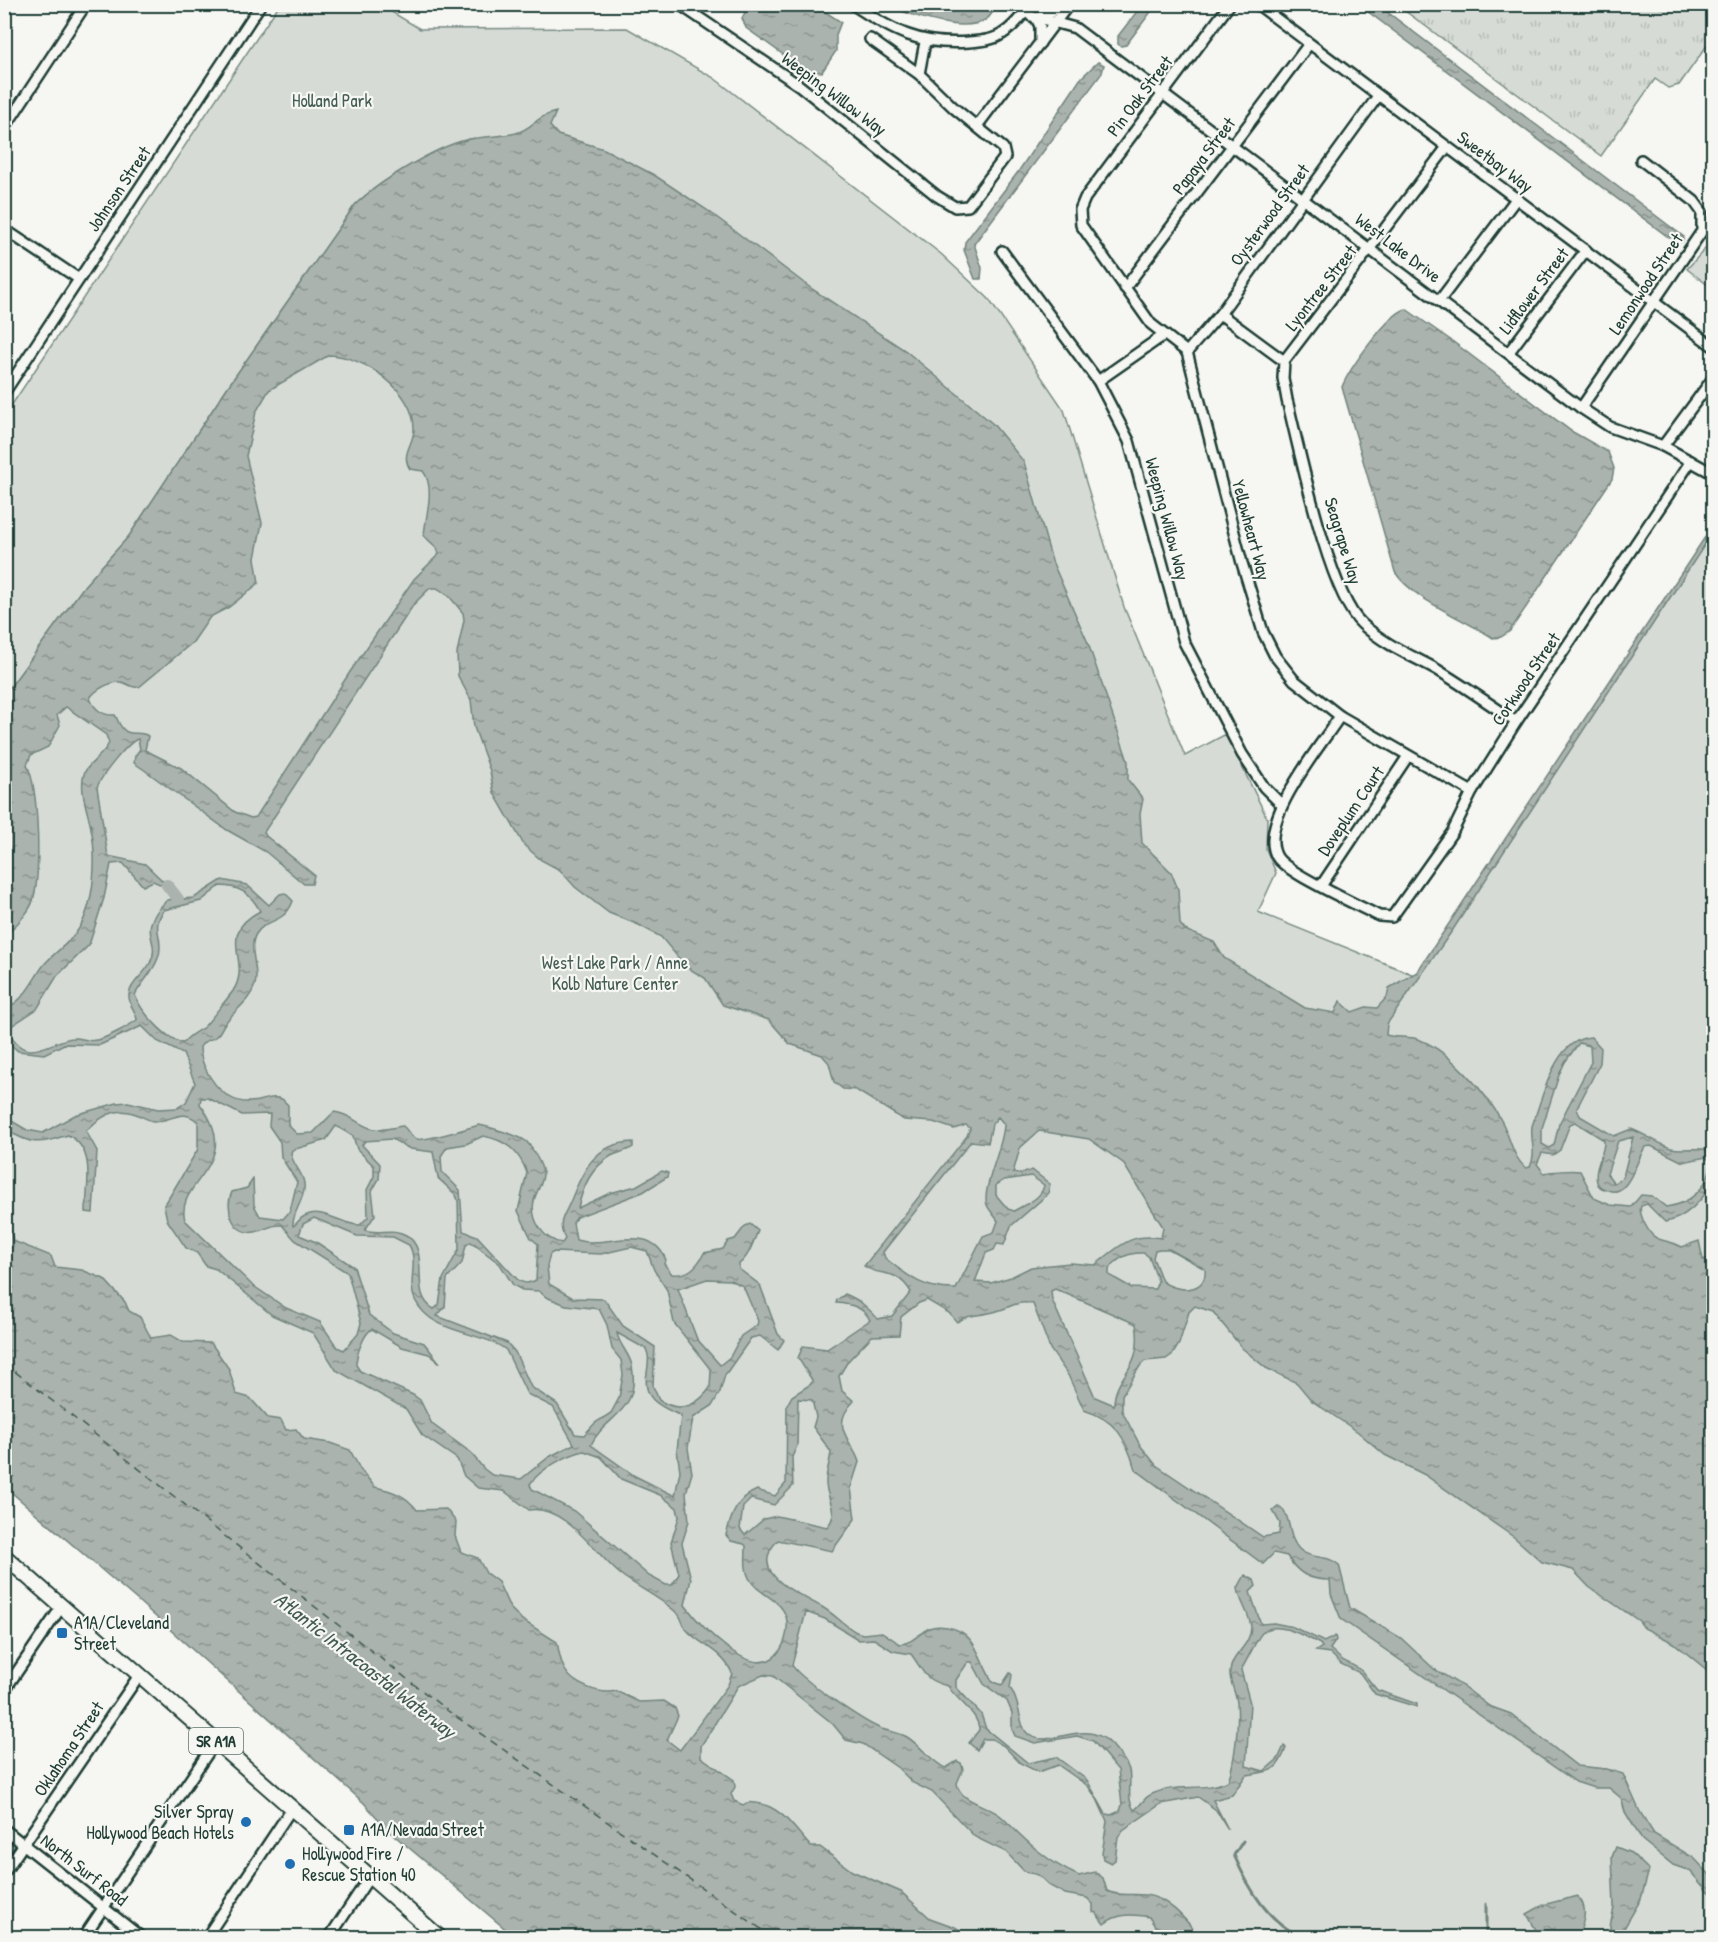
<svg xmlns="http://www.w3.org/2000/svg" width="1718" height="1942" viewBox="0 0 1718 1942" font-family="'Patrick Hand',sans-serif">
	<defs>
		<pattern id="grass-tufts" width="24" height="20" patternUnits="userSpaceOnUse" patternTransform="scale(1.5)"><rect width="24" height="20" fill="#d6dbd6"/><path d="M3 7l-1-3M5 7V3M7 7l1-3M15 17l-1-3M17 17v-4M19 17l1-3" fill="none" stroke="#b7bdb8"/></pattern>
		<pattern id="water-ripples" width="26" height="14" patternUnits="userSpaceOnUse" patternTransform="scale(1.5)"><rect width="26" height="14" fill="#aab3ae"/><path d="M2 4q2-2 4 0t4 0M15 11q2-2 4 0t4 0" fill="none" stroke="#8a938e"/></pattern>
	</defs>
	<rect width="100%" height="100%" fill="#f6f6f2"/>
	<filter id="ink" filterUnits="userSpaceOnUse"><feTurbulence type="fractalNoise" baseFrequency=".0167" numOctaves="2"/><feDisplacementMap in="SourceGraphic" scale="12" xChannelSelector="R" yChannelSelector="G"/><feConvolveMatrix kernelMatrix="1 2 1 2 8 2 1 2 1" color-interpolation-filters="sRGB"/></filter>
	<g filter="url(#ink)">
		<polygon fill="url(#grass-tufts)" stroke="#7a8c85" stroke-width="1.5" points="1397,5 1713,5 1713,37 1679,85 1668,88 1655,79 1601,156"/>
		<g fill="#d6dbd6" stroke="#7a8c85" stroke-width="1.5">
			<path d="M279,5H380L420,29L627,28L714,78L941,254L988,298L1064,410L1124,607L1185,756L1226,734L1267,818L1266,849L1276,873L1258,912L1419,977L1713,529V1937H865L5,1261V732L365,202L475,138C442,143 379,181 355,205L227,388L129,536L85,585L5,694V415Z"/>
			<polygon points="1713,240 1713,289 1687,269"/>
		</g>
		<g fill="url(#water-ripples)" stroke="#72847d" stroke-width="1.5" fill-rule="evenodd">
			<polygon points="749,5 815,5 841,22 836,35 836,51 822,72 806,71 746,28 742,18"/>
			<path d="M889,5H995C988,43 912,17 889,5Z"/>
			<polygon points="1142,5 1156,5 1126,45 1121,46 1118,44 1118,36"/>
			<polygon points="1359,5 1378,5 1684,237 1682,242 1667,236"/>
			<polygon points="1098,62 1104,65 1102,73 974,244 982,268 981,279 975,279 964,250 965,242 1018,172 1081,78"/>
			<path d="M556,112L550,126L558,135L604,149L654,175L707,210L812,289L906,351L993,424L1024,462L1052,561L1088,643L1128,761V780L1143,799L1140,814L1142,843L1171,872L1178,889L1180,924L1185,930L1214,942L1224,958L1305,1008L1335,1013L1340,1001L1352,1012L1366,1007L1377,1008L1387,997L1389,988L1417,972L1713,525V532L1454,928L1387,1024L1386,1035C1395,1038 1404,1036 1414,1038C1446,1046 1489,1095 1503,1124C1510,1138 1513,1158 1526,1168L1530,1167C1537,1152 1530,1141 1532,1126C1543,1097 1554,1039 1591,1037L1601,1048L1600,1063L1577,1108L1580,1116L1614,1136L1631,1129C1645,1134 1658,1144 1671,1148C1686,1151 1700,1146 1713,1151V1184C1701,1200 1686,1219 1665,1222L1647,1204L1641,1206C1639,1212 1641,1214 1643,1220C1655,1247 1662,1236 1682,1247L1699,1241L1703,1260L1711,1257L1713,1235V1675L1674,1643L1644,1628L1639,1621L1589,1587L1573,1570L1542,1562L1515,1538L1425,1475L1385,1455L1358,1432L1312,1401L1297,1383L1266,1368L1242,1348L1213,1312L1195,1306L1189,1312L1179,1344L1173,1354L1166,1359L1145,1361L1140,1366L1122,1395V1411L1140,1445L1156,1465L1263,1537L1279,1534L1280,1523L1273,1511L1279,1506C1293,1517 1286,1535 1299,1549C1310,1560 1328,1554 1339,1565L1350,1608L1401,1638L1434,1669L1464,1687L1489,1706L1511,1714L1577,1766L1607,1769L1623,1774L1640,1812L1654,1834L1694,1858L1713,1878V1894L1707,1891L1690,1871L1673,1865L1642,1840L1625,1812L1621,1798L1609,1788H1594L1576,1782L1341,1619L1331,1594L1330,1580C1309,1580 1298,1574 1287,1556L1274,1553L1263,1564L1135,1469C1126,1438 1116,1420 1084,1410L1068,1375L1050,1349L1033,1304C1016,1300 1012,1307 997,1311C982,1316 970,1313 957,1322L949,1313L927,1300L919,1303L901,1317L899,1335L872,1336L848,1361L839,1376L842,1391L854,1401C828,1427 853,1441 859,1462L851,1487L855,1519L832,1551L778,1540C745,1574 800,1594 822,1607C834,1614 844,1625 856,1632L863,1634L882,1632L900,1644C913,1643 918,1634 929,1628C934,1626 941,1626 947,1627C978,1632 978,1660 993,1682L1002,1685L1010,1673L1012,1675L1010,1688C1021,1702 1018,1725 1028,1734C1048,1751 1084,1716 1111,1744C1117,1751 1127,1762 1129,1770C1132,1783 1126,1799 1134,1810C1141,1806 1143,1798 1152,1794C1176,1783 1205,1792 1228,1781C1235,1762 1239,1723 1237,1703C1236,1693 1229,1681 1230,1672C1231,1654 1251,1646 1251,1627C1250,1614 1239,1601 1238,1588L1245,1575L1254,1580L1256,1586L1250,1592L1261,1624L1274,1623L1293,1627L1324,1642L1335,1636L1336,1640L1330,1649L1342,1660L1360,1669L1377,1690L1417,1704V1707L1375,1694L1360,1673L1341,1664L1330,1653L1316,1651L1322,1647L1320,1644C1306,1637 1277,1619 1262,1633C1257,1638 1247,1661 1241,1670L1250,1703L1246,1766L1264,1771L1278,1759L1284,1746L1286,1748C1277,1774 1270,1771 1246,1775L1232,1795L1213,1800L1228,1829L1216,1810L1198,1797L1161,1804L1123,1830L1118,1837L1115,1860L1111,1863L1103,1859L1102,1854L1107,1821L1097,1799L1088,1786L1058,1765L1038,1772L1020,1763L1004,1746L992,1739H983L977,1750L969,1743L979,1730C979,1713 956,1700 948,1686C923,1680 925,1673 911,1654L893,1651L874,1639L859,1640L825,1619L806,1612L792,1665C799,1678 860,1719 877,1727C886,1732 897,1731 907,1737C919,1744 935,1765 946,1768L957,1761L961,1763L963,1769L957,1783C959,1803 991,1805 1003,1818C1027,1842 1047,1862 1079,1876L1095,1872L1103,1878L1107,1891C1119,1897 1131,1893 1145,1895C1168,1897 1186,1920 1200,1937H1168L1158,1931L1149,1917C1132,1914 1118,1913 1104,1924L1096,1913L1093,1912V1904L1087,1898L1065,1894L1050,1886L1038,1875L1024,1871L1006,1852L975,1837L932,1792L913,1783L898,1768L863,1744L846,1740L832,1723L773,1676L763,1675L738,1686L701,1746V1757L734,1780L735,1787L731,1794L734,1801L743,1805C748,1801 750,1803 756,1803C782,1806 794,1829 811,1847H820L852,1871L901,1892L930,1918L955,1927L971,1937H515L389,1831L364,1803L137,1600L5,1487V1215L7,1217L13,1241L51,1256L55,1267L82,1270L104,1279L125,1302L129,1311L140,1317L151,1338L171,1335L183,1342L211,1343L229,1369L236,1394L250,1398L268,1418L281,1420L286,1430L296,1429L304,1439L330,1443L350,1450L360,1469L375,1487C393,1491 406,1495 417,1510L446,1509L456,1522L455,1536L461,1552L478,1558L486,1573L498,1582L510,1608L522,1620L557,1642C559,1651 560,1662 565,1670C573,1685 601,1695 616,1691L639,1702L664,1701L675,1708L678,1716L667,1740L680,1750L728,1685L732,1673C722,1650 699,1645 686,1629C682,1624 682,1617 677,1613C660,1597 638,1588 620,1574C597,1556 565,1504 529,1510L504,1491L478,1488L464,1476L457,1459L422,1435L406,1409L336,1370L313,1333L272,1315L216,1269L206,1266L197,1253L186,1248L167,1220L164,1206L198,1149V1122C182,1107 172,1122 154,1121C149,1121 141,1116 136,1114C116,1106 100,1117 86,1131L97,1151L93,1213L86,1212C86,1185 97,1150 68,1135C39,1144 32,1146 5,1129V1117L27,1130L43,1133L75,1115L117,1103L128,1102L158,1109L177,1108L186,1102L195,1083L183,1054L157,1041L142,1026L100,1045L64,1044L44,1054L18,1051L5,1040V1009C25,1000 31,983 43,966C53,953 69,944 78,930C95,904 97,857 91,828C88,812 79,790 84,774C86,765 103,756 109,743L106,735L66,707L57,715L60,725L48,747L31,755L27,765C39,788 41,875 33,900C30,913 13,927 5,937V694L85,585L129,536L227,388L355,205C377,183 435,147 466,140C482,136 500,137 516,133C534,128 534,117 556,112ZM329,355C364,356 415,391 414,429C414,444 400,454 410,469L423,471C436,488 425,517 424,536L437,548L439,554L414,579L350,672L256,817L251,818L235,812L181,768L145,750L148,736C141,731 134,735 127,732C119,728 119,721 115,715C103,716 94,709 90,698C95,690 111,681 121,682C129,683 130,689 139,687L193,642L210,617L229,607L259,583L255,558L262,523L246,456L256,412L269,390ZM430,588H437L449,596L463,613L464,620L457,653L458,676L471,700L474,727L490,771L494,793L524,845L541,860L560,870L575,887L609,913L639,925L661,937L686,967L705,978L723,1005L769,1020L790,1044L822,1055L829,1063L834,1082L843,1089L856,1090L904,1120L933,1122L954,1129L966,1125L970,1128L967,1136L864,1266C880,1278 895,1266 911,1292L892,1316L878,1319C867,1307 860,1300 845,1294L837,1300L836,1303C850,1304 864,1307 870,1320L827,1349L803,1346L798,1358L812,1380L811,1384L792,1396L787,1405L786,1483L775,1496L757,1490C737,1498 731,1516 726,1535L731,1541L744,1544L746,1546C746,1557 744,1568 749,1578C758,1596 785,1599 787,1622C788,1634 784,1647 776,1655C751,1681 700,1625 685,1605L691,1579L682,1543L689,1521L686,1493L692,1473L688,1448L693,1418L712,1406L720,1392L725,1375L751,1338L760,1336L778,1350L784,1340L778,1334L760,1285L739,1269V1264C749,1257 753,1242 758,1231L750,1224L745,1226L735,1239L728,1241L723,1249L704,1253C697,1267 688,1276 672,1274L664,1264L666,1260C650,1221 607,1249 576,1240L573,1223L577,1217L643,1192L667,1177L668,1173L662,1171L636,1186L610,1193L578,1208C583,1186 591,1168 611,1156C618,1152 626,1152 633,1147V1142C595,1143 583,1170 571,1200C565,1216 556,1221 565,1239L562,1243C543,1240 530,1219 534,1201C536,1191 543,1184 543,1174C543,1166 532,1148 527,1142C521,1136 489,1127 479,1125C468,1128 425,1142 417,1139C410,1137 408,1130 403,1126C393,1127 384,1131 374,1129C358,1126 352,1114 334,1112L313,1133L297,1134L288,1125V1105L282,1099C269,1095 262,1102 250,1102C223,1104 200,1070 200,1047C204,1040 209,1041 215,1037C221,1033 222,1026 226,1022C236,1009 249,1002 255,985C260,969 247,949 256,934C266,918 285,924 293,901L285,893L280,894L269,905L247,885L222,880L194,898L167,900C133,934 163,938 150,963C145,974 131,982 129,994C128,1006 136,1010 137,1020C130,1025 106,1039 96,1040C88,1042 81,1037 73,1038C52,1039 26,1068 9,1032L10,1027L37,1009L57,976L89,945L104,898L111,864L123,863L143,886L153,881L164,886L167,885L145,864L108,856L97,787C102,775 128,742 138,739L140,749L135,756L134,763L143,769L227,830L266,852L304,884H312L314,875L266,836L264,832L414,604ZM220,886C240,886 251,894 260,911C214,935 253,961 233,991C231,994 206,1025 204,1027C195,1033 190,1034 183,1043C167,1040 140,1011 135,995C142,981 155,971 159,955C164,935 150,930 164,910L201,901ZM1579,1043L1590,1046L1591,1062L1559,1124L1554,1145L1549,1148L1542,1144V1128L1559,1075L1565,1062ZM201,1098H208L242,1115L270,1114L269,1126L280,1142L281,1157L297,1182L290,1211L283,1219L260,1216L254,1205L253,1179L247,1188L232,1192C224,1208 233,1236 255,1232C266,1230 270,1224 282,1225L295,1240L348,1273L361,1323L358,1334L344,1350L337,1347L320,1322L286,1308L252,1285L185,1220C174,1181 246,1165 200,1104ZM998,1117L1004,1124C1004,1146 981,1189 987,1205C989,1210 995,1216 998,1221L994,1232L983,1236L956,1289C924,1290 909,1277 885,1258L883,1252L971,1141L988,1143L992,1124ZM1575,1122L1604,1140C1605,1154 1593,1168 1597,1182C1598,1187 1603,1189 1608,1190C1628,1199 1637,1159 1645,1147L1651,1146L1683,1162L1706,1157L1711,1162C1709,1188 1690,1204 1666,1207L1652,1196L1641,1195L1631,1207L1610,1205L1594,1198L1580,1171C1573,1170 1551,1171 1544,1173L1537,1164L1542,1153L1553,1155L1560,1150L1570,1124ZM336,1126L353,1136L357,1149L374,1166V1176L367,1190L368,1217L360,1225C342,1226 322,1205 303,1217C299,1219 297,1224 293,1226C292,1213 303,1202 304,1189C306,1174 292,1166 291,1153L292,1150L326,1140ZM1039,1131L1089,1139L1123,1163L1163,1227L1161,1238C1129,1233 1120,1246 1095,1265L1070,1263L1031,1267L1011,1277L991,1283L975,1282L986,1253L994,1250L997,1244L1004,1245L1011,1226L1048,1194L1050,1184L1032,1170L1021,1174L1013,1173L1020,1148ZM483,1136C506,1140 519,1151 527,1173L518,1211L531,1238L538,1244L536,1280C529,1284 524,1284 517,1279L477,1236L463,1231L460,1190L442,1172L441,1156L447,1147L466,1144ZM1633,1137L1623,1177L1614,1183L1607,1174L1618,1141ZM392,1139L410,1149L433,1152L438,1178L456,1195L458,1201L459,1249L443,1279L439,1305L434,1309C407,1295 433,1251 406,1235C393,1227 378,1235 365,1230L375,1215L372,1191L379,1179L380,1164L362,1145L365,1141ZM1031,1176L1044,1185C1042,1199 1025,1204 1014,1211L1008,1209L996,1195V1185L1004,1180ZM314,1218L357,1236L393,1237L409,1245C419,1262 407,1282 415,1300C432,1335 480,1330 506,1350L527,1394L553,1407L574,1444L549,1457L521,1479L492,1475L484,1469L470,1452L432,1424L420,1400L413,1395L360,1371L356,1365C356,1355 364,1333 372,1329L402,1347L429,1354L440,1363L424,1343L393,1333L369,1315L354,1267L316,1242L299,1235L303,1224ZM471,1242L500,1264L513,1285L522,1290L539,1291L546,1297L566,1305L599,1309L607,1325L612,1349L621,1360L623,1375L619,1398L611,1413L595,1423L584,1435L575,1434L557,1404L531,1387L515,1352L507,1343L437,1316L445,1307L447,1279L462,1263L466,1245ZM631,1247L647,1251L654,1270L667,1290L674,1323L711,1370L710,1388C696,1407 679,1413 659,1400L653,1386L655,1347L623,1326L604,1299L573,1298L549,1284L547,1266L550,1254L554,1252L601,1254ZM1160,1249H1169L1205,1269C1208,1293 1176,1293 1162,1281L1153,1258L1155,1250ZM1144,1253L1149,1257L1158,1281L1155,1289L1132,1288L1109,1275V1269C1118,1257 1129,1252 1144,1253ZM707,1279L730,1280L743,1286L758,1321L757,1325L741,1336L730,1357L720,1365L697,1339L678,1289ZM1055,1289L1136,1324C1144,1370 1114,1374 1114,1405L1095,1397L1052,1300L1051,1291ZM617,1333L646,1349C650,1357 648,1364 647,1373C642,1400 660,1406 681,1416L677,1450L680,1471L675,1496L635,1476L591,1445C604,1416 641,1413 632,1366C630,1354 619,1345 617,1333ZM798,1399L812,1400L816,1417L813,1427L831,1452C830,1462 826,1472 826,1481C825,1498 841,1512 827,1527L777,1516L764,1519L745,1535L740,1529L743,1507L751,1499L774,1505L793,1486L792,1457L797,1446ZM584,1451L601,1457L621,1479L660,1495L677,1508L679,1517L671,1542L679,1574L672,1585H666L649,1576L574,1511L532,1489L530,1484C540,1469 567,1455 584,1451ZM968,1662H972L984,1684L1007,1701L1012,1713V1729L1015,1736L1035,1743L1077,1736L1093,1741L1118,1770L1122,1805L1120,1811L1111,1815L1106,1814L1087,1780L1056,1757L1028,1763L986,1729L981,1714L956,1687V1680Z"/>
			<path d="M1406,309L1452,341L1571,431L1608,452L1614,468L1612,479L1510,631L1501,637L1493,638C1464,619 1412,599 1395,572L1342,387C1349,369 1388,314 1406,309Z"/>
			<polygon points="1616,1847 1631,1853 1649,1870 1641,1899 1619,1937 1608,1937 1614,1907 1612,1857"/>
			<path d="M1577,1896C1590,1908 1583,1923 1578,1937H1540L1527,1914L1543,1905Z"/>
		</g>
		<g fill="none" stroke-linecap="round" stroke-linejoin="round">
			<g stroke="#72847d" stroke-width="3">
				<path d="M1243,1841L1234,1855C1249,1889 1268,1923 1304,1938"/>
				<polyline points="1486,1938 1486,1904"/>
			</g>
			<polyline stroke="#aab3ae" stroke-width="12" points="167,885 178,899"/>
			<polyline stroke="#425a52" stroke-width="1.5" stroke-dasharray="8 6" stroke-linecap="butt" points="4,1363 448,1711 774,1938"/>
			<g stroke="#1f3d34" stroke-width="14">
				<g id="street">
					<polyline points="679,4 800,86 937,196 955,207 968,206 1005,157 1003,148 954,108 919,74 870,39"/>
					<path d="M852,4C892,31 920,46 969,42C982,41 995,40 1005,32C1013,27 1019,19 1025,12"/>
					<polyline points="1019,4 1031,16 1075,28 1581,408 1610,427 1663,446 1714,474"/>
					<polyline points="1230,4 1085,198 1080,210 1081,225 1151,324 1187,352 1242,563 1263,632 1275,656 1294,680 1340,716 1472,792"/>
					<polyline points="1257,4 1714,347"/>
					<polyline points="1040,43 1040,26 1036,18 1051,13 1057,4"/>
					<polyline points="919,74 925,42"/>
					<polyline points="977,126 1069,4"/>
					<polyline points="4,129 86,4"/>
					<polyline points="4,229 79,279"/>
					<polyline points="1002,251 1098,381 1129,441 1184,642 1242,754 1264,787 1282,805"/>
					<polyline points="1125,288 1309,44"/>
					<polyline points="1440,300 1516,199"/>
					<path d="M1220,314L1284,361L1283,378L1287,400C1299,448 1329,595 1362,624C1384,644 1410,655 1436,669C1464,686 1490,704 1516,722"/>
					<polyline points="1187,352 1220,314 1378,96"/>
					<polyline points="1509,352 1586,250"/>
					<polyline points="1284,361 1447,147"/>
					<polyline points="1098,381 1164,335"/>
					<polyline points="4,393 261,4"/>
					<polyline points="1581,408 1702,231 1702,212 1694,201 1641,160"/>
					<polyline points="1663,446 1714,377"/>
					<path d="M1340,716C1321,746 1256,822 1277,857C1286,873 1360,906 1379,916L1392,917L1453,831L1472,792L1516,722L1691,461"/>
					<polyline points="1321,886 1408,756"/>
					<polyline points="4,1691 62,1606"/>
					<polyline points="4,1829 142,1938"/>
					<polyline points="4,1873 140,1674"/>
					<polyline points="83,1938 216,1741"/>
					<polyline points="206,1938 292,1808"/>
					<polyline points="329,1938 370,1876"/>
				</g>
			</g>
			<g stroke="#1f3d34" stroke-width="18">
				<polyline id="primary" points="4,1556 440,1938"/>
			</g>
			<use href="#street" stroke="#f6f6f2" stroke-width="9"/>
			<use href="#primary" stroke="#f6f6f2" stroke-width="14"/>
		</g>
	</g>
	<g fill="#1f6fb2" stroke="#f6f6f2" stroke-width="2">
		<rect x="56" y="1627" width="12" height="12" rx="3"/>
		<circle cx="246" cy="1822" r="6"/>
		<rect x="343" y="1824" width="12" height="12" rx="3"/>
		<circle cx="290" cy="1864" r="6"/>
	</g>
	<g text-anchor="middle" stroke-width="4.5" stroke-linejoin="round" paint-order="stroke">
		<rect fill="#f6f6f2" stroke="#60746d" stroke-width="1.5" x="189" y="1728" width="54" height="26" rx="4.5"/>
		<g font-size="16" font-weight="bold" fill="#1f3d34">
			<text x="216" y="1747">SR A1A</text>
		</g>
		<g font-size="18" fill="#1f3d34" stroke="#f6f6f2">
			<text transform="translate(834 94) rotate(37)" y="6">Weeping Willow Way</text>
			<text transform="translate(1140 96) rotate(-53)" y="6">Pin Oak Street</text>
			<text transform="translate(1204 156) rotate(-53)" y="6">Papaya Street</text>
			<text transform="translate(1495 162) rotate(37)" y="6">Sweetbay Way</text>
			<text transform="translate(119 189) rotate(-56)" y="6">Johnson Street</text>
			<text transform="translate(1270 215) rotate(-54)" y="6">Oysterwood Street</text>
			<text transform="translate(1398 248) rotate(37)" y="6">West Lake Drive</text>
			<text transform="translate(1646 284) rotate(-56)" y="6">Lemonwood Street</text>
			<text transform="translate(1321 288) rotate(-52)" y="6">Lyontree Street</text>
			<text transform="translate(1534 291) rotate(-53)" y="6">Lidflower Street</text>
			<text transform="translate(1167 519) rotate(75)" y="6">Weeping Willow Way</text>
			<text transform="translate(1251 530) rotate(75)" y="6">Yellowheart Way</text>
			<text transform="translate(1343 541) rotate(73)" y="6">Seagrape Way</text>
			<text transform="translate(1526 679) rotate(-56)" y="6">Corkwood Street</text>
			<text transform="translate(1351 811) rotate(-56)" y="6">Doveplum Court</text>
			<text transform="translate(69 1749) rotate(-56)" y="6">Oklahoma Street</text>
			<text transform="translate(84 1870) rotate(38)" y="6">North Surf Road</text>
		</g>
		<g font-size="18" fill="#445d54" stroke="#f6f6f2">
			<text x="332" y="107">Holland Park</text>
			<text x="615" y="969">West Lake Park / Anne<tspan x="615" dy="21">Kolb Nature Center</tspan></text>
		</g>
		<g font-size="18" fill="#1f3d34" stroke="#f6f6f2" text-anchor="start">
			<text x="74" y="1629">A1A/Cleveland<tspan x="74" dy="21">Street</tspan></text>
			<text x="234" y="1818" text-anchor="end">Silver Spray<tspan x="234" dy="21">Hollywood Beach Hotels</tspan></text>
			<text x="361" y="1836">A1A/Nevada Street</text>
			<text x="302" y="1860">Hollywood Fire /<tspan x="302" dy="21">Rescue Station 40</tspan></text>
		</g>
		<g font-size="20" font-style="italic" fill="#425a52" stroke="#f6f6f2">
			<text transform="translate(365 1665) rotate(38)" y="7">Atlantic Intracoastal Waterway</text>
		</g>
	</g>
	<rect width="1718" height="1942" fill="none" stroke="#f6f6f2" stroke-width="24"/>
	<rect x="12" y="12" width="1694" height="1918" fill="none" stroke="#1f3d34" stroke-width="2" filter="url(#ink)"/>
</svg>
